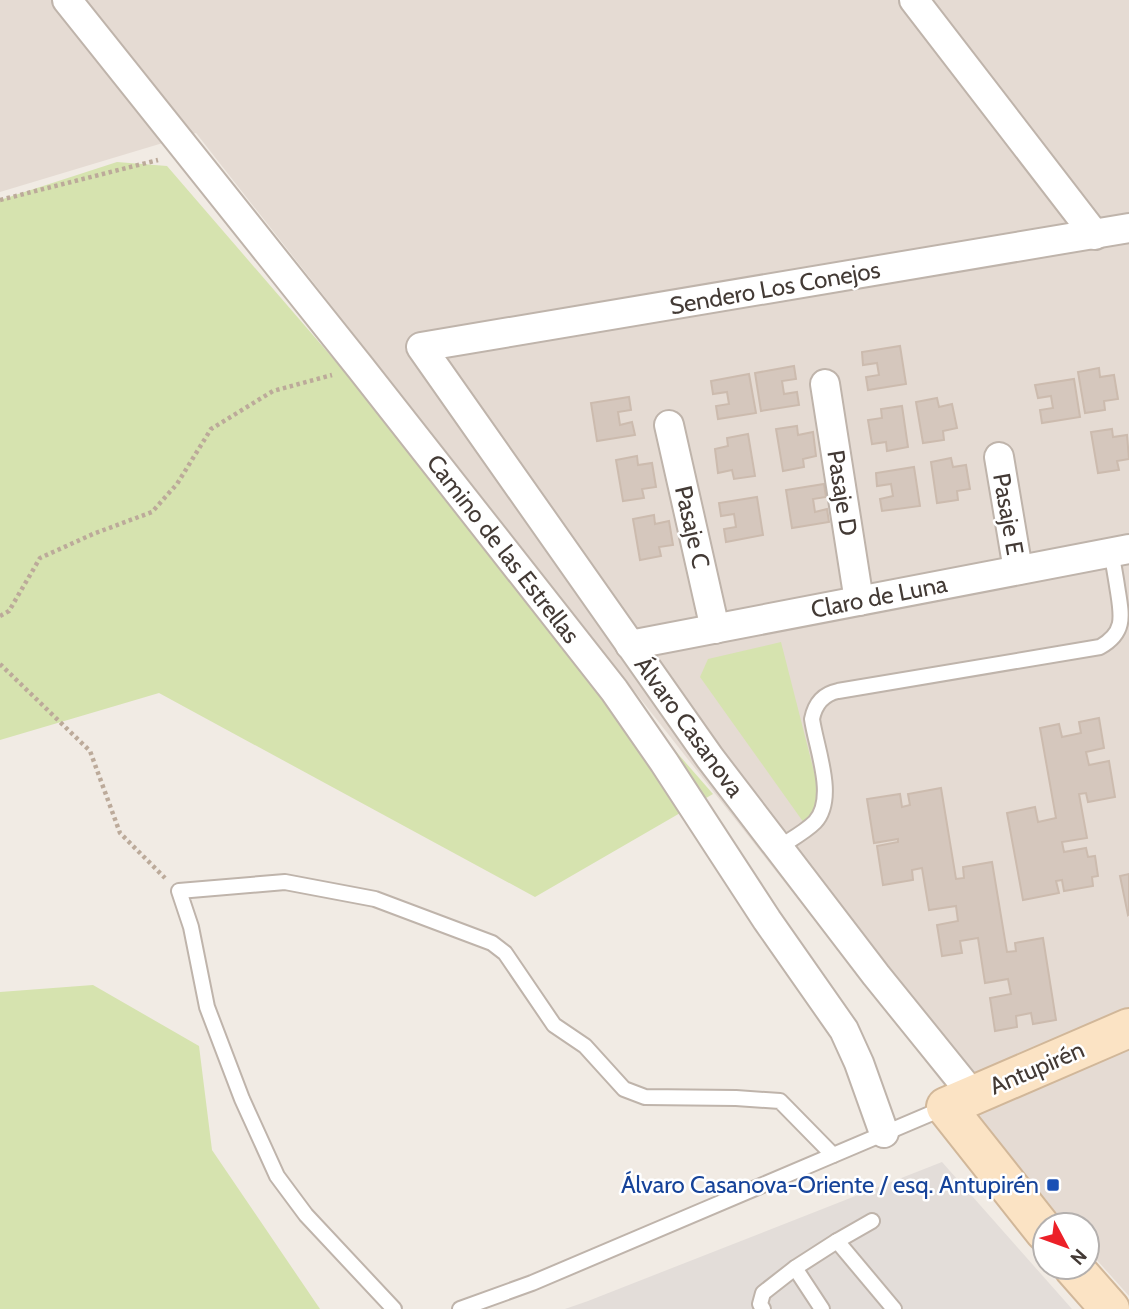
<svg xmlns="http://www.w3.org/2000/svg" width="1129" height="1309" viewBox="0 0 1129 1309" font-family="Cabin,sans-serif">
	<rect width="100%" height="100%" fill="#f1ebe4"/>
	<polygon fill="#e5dbd3" points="0,0 1129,0 1129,1296 1087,1249 1087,1225 1065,1225 980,1131 196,133 0,192"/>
	<polygon fill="#e3ddd9" points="942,1162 1072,1309 565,1309 588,1301"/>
	<g fill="#d6e3af">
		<polygon points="117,162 167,166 356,385 713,794 535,897 159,693 0,740 0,200"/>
		<polygon points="781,642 821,799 815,816 804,823 700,677 708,659"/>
		<polygon points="93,985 199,1046 212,1150 320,1309 0,1309 0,992"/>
	</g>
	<g fill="#d5c7bd" stroke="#ccbbae" stroke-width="2">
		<polygon points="900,346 906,384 868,390 866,377 879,375 877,363 863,365 862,352"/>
		<polygon points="794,366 796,379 782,381 784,394 797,392 799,405 761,411 755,373"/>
		<polygon points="1099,368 1100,377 1114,375 1118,399 1104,401 1105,410 1085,413 1078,372"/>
		<polygon points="749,374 756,413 718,419 716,406 729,404 727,392 713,394 711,381"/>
		<polygon points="1074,379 1080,417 1042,423 1040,410 1053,408 1051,396 1038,398 1035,385"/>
		<polygon points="629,397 631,410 618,412 620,425 632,422 635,435 597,441 591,403"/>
		<polygon points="937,398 939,407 952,404 957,428 943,431 944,440 923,443 916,402"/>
		<polygon points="902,406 908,447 887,451 886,442 872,444 868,420 882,418 881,409"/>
		<polygon points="797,426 798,435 813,432 816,456 803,459 804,467 783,471 776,429"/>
		<polygon points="1112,429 1113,437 1127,435 1129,459 1117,461 1119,470 1098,473 1091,432"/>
		<polygon points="748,434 755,476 734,479 732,470 718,473 715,449 728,446 727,438"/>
		<polygon points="637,456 638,465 652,463 656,487 642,489 644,498 623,501 616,460"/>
		<polygon points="951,458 953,467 966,465 970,489 957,491 958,500 937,503 931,462"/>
		<polygon points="914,467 920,506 882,511 880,499 893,496 891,484 877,486 876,473"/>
		<polygon points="824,484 826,497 813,499 815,512 827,509 829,522 792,528 786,490"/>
		<polygon points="757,497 763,535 726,542 724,529 736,527 734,514 721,516 719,503"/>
		<polygon points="654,515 655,524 669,521 673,545 659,547 661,556 640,560 633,519"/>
		<polygon points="1099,718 1104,748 1086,752 1089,765 1109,761 1115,797 1088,802 1086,793 1079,794 1087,838 1062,842 1064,852 1086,848 1088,857 1095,856 1098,876 1092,877 1093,886 1064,891 1062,880 1056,881 1059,893 1023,900 1007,813 1035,807 1038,822 1056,818 1040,728 1059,724 1062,737 1081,733 1079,722"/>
		<polygon points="941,788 956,879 964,878 963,867 992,862 1007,952 1016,951 1015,943 1043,938 1056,1020 1033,1024 1031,1013 1016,1016 1017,1027 995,1031 990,998 1011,994 1008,979 985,983 978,938 960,941 962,953 942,956 937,925 958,921 956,906 929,910 922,868 912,870 913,880 883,885 877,846 898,842 898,839 874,843 867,799 900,794 902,807 910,805 908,794"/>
		<polygon points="1129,874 1129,914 1128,915 1120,876"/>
	</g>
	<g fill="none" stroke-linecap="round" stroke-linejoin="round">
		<g stroke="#bfb4ab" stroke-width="18">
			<g id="lane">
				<path d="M778,848C790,840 805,832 815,822C837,798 816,748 812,719C815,704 823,694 838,691L1100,647C1125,633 1122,617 1118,592C1116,579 1114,566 1111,552"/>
				<polyline points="837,1241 894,1309"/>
				<polyline points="795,1268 822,1309"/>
				<polyline points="394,1309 306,1215 277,1176 242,1099 207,1007 191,927 179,891 285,882 375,899 492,943 505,953 554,1025 585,1046 624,1089 645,1097 736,1098 780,1101 833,1155"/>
				<polyline points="460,1309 532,1283 944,1108"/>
				<polyline points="763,1309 760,1304 763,1293 795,1268 837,1241 872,1221"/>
			</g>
		</g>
		<g stroke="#bfb4ab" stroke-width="32">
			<g id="street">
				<polyline points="67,0 360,367 614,690 664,762 767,920 844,1030 859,1063 884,1133"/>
				<polyline points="914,0 1095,235"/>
				<polyline points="825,384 859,601"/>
				<polyline points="669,425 715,629"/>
				<polyline points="999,457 1018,570"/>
				<polyline points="630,645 1129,549"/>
				<polyline points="973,1095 876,975 710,758 421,347 1129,228"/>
			</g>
		</g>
		<g stroke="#d1b799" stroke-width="42">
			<g id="secondary">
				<polyline points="1045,1232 946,1107 1129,1028"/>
				<polyline points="1073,1267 1110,1309"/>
			</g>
		</g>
		<g stroke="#bcaa9a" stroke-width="4.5" stroke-dasharray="3.5 3.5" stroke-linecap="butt">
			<polyline points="0,200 158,160"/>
			<polyline points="0,616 9,611 40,558 93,534 152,512 177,484 211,429 273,391 332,375"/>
			<polyline points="0,664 90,751 120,833 165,878"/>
		</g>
		<use href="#lane" stroke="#fff" stroke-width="14"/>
		<use href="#street" stroke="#fff" stroke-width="28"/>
		<use href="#secondary" stroke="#fbe3c4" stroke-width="38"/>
	</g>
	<rect fill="#1a4fb4" stroke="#fff" stroke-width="2.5" x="1046" y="1178" width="14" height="14" rx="3.5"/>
	<g text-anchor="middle" stroke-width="5" stroke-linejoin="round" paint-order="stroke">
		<g font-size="24" fill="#433a35" stroke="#fff">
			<text transform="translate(775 288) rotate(-10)" y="8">Sendero Los Conejos</text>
			<text transform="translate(842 493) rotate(81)" y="8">Pasaje D</text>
			<text transform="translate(1008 514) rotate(80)" y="8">Pasaje E</text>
			<text transform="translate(692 527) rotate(77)" y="8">Pasaje C</text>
			<text transform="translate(503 549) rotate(52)" y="8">Camino de las Estrellas</text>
			<text transform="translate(879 597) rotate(-11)" y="8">Claro de Luna</text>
			<text transform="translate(689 727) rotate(54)" y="8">Álvaro Casanova</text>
			<text transform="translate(1037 1068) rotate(-23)" y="8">Antupirén</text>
		</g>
		<g font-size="24" fill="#164399" stroke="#fff" text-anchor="end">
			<text x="1039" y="1193">Álvaro Casanova-Oriente / esq. Antupirén</text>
		</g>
	</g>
	<g transform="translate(1066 1246) rotate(131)"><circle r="33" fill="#ffffff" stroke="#b4b0ae" stroke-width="2"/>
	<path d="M0-5L12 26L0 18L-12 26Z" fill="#ec2028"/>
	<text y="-10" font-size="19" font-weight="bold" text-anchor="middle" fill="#433a35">N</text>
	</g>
</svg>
